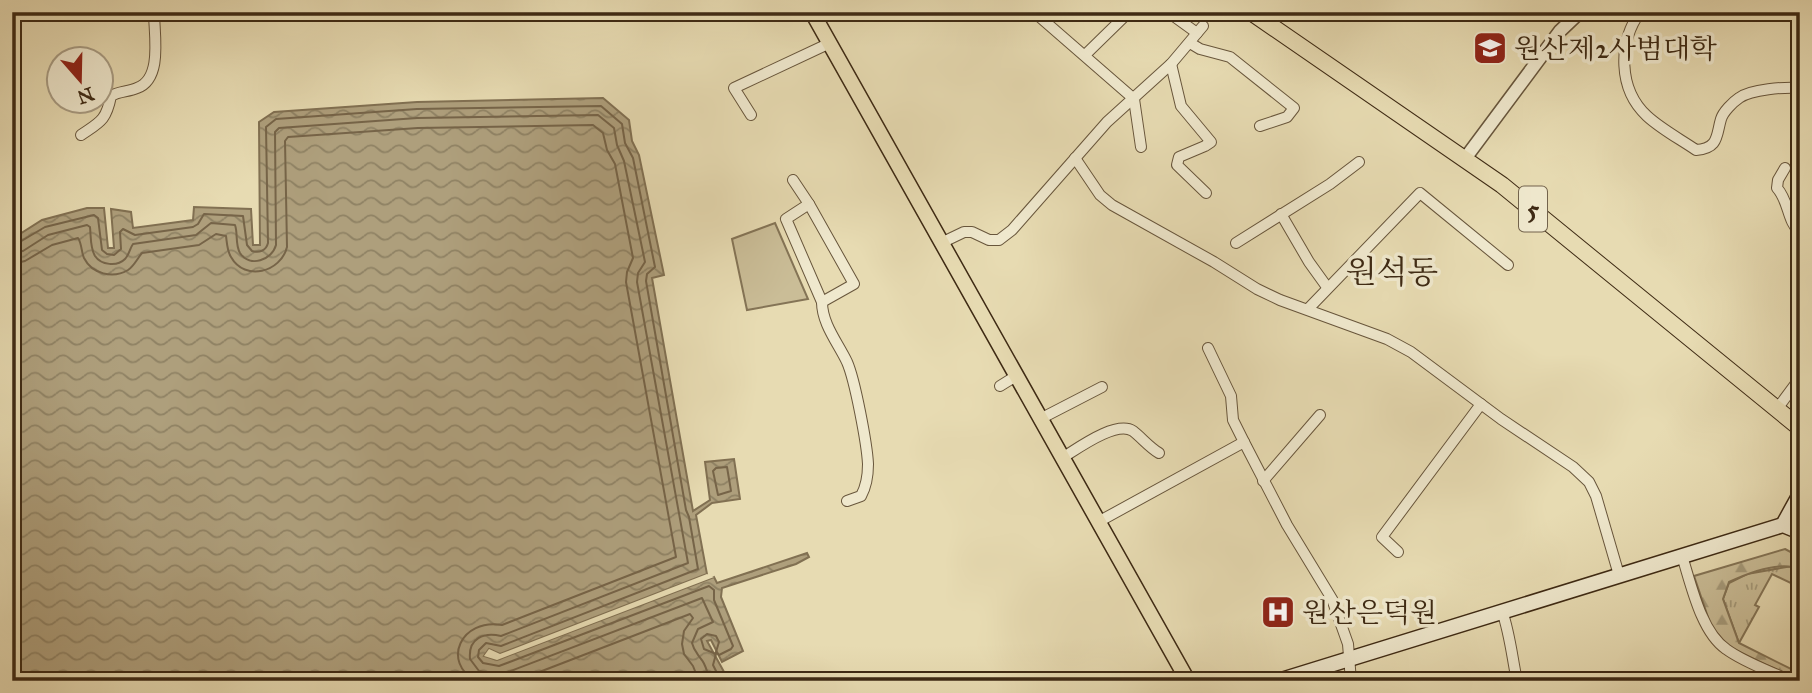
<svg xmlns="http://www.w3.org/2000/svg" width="1812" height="693" viewBox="0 0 1812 693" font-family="'IM FELL Great Primer','Noto Serif KR',serif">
	<defs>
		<pattern id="grass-tufts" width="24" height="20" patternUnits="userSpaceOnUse" patternTransform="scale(1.75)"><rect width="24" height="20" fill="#cabd97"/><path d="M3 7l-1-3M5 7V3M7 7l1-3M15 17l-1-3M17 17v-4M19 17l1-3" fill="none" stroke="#a59a7a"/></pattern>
		<pattern id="forest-firs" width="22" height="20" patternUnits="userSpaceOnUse" patternTransform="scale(1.75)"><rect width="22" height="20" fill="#cabd97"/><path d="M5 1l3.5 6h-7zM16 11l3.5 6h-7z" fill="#a59a7a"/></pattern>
		<pattern id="water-waves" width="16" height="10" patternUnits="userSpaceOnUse" patternTransform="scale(1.75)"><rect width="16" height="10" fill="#ae9f7c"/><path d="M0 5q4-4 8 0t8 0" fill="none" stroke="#8f8264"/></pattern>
	</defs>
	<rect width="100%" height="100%" fill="#e7dbb2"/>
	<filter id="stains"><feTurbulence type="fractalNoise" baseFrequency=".00286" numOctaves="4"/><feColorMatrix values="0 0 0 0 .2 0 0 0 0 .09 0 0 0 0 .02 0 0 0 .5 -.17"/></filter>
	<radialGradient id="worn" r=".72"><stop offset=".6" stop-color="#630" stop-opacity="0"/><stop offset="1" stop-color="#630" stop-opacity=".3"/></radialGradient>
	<polygon fill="url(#grass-tufts)" stroke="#847456" stroke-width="2" points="1792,566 1800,569 1799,587 1772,574 1755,605 1759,607 1739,643 1723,599 1729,583 1747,574"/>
	<path fill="url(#forest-firs)" stroke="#847456" stroke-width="2" d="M1785,549L1800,557V569C1779,561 1748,573 1729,582L1723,599L1739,643L1795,671L1800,670V681L1729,647L1711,626L1694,576Z"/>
	<polygon fill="#cabd97" stroke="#847456" stroke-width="2" points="775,223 808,299 747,310 732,239"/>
	<polygon fill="url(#water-waves)" stroke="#817052" stroke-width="2" points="603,98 629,120 632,141 639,155 664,275 652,278 693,511 710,500 705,462 734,459 740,499 712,503 696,515 707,574 500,654 489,649 484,656 497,660 714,577 717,583 807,553 809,557 796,564 722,588 721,597 743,651 722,662 711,640 707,641 729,681 12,681 12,239 42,220 87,208 104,208 108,248 114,248 111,209 131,212 133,228 193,220 194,207 251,209 253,245 260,245 259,122 274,112 417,102"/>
	<polygon fill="#e7dbb2" points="707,574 714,577 497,660 484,656 489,649 500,654"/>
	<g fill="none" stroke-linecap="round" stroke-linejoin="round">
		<g stroke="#766448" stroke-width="2">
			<path d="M12,244L18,243L45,227L94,215L98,218L102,250L107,254L114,255L121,249L120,232L123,229L135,235L193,227L198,224L204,214L243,216L247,245L252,251C259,253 266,251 268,243L266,127L276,119L417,109L601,106L622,124L625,143L633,158L655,267L647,274L646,281L686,510L689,517L698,569L501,646L486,643L479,650L478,657L483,663L499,666L709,586L714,590V600L733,646L731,649L719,655L716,652L719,642L716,636L707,634L701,639L704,649L716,654L713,665L721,681"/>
			<path d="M12,253L23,251L48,235L87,225L90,227C91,236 90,248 95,256C101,265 117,267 125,259C129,255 130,248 133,244L196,235L211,223L235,225C238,233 235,245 240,253C250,268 272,260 276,245L275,132L279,128L417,118L598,115L614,128L617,145L624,161L645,262L638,273L637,282L688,563L501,636C484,632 468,638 470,659L479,671L500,675L702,598L713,622L698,629L692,643C694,651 697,653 701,659C706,664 707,674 711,681"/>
			<path d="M12,264L25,261L52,245L78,238C82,244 81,251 84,258C92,274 113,279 128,270C134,266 137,259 142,253L199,245L216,234L226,236C227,243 227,251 231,257C245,282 281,272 287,247L285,141L288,137L418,128L593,125L603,133L607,150L615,164L633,258L627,272L626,282L676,557L502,625C461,618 441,662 476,681"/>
			<polygon points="727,467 731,491 718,495 713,471 716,468"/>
			<polyline points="516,681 690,614 693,618 684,631 682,644 684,654 693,666 699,681"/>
		</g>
		<g stroke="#68563c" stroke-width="12">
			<g id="minor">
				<polyline points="1034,12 1134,99 1141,147"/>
				<polyline points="1168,12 1197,33"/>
				<path d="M1640,12C1618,43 1618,89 1647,116C1661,129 1680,139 1696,150C1719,148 1716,136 1721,119C1723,112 1733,102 1739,98C1751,89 1785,87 1800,88"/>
				<polyline points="1190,43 1200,49 1230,57 1294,108 1287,117 1260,126"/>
				<polyline points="1085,55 1129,12"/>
				<polyline points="1171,64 1181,106 1211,142 1205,146 1179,157 1177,165 1206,193"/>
				<polyline points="751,115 734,88 830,43"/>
				<path d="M81,135C100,122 106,121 111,96C119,91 128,92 137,88C163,79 154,34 154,12"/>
				<polyline points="1075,158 1100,195 1112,205 1214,262 1257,289 1280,300 1387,339 1411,352 1501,419 1573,467 1589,482 1596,496 1619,575"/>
				<path d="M1785,168L1778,180L1777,188C1789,201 1787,221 1800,233"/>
				<path d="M793,180L809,204L786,219L822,302C822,324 838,343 847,362C855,380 867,444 868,464C868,475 866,487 861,496L847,501"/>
				<polyline points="809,204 854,284 822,302"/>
				<polyline points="1281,214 1309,262 1327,287"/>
				<polyline points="941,243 964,232 972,232 989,240 999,240 1012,230 1107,122 1171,64 1203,26"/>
				<polyline points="1236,243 1330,184 1359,162"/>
				<polyline points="1308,309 1420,193 1508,265"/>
				<polyline points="1208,348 1231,396 1233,420 1244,442 1287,525 1332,599 1348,644 1351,681"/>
				<polyline points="1000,386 1016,376"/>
				<polyline points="1777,409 1800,378"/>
				<polyline points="1040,419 1102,387"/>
				<path d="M1062,458C1077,449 1116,420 1133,431C1142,438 1149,447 1159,453"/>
				<polyline points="1263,481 1320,415"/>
				<polyline points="1098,522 1244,442"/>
				<polyline points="1398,552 1382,537 1481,404"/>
				<path d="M1682,556C1691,584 1701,632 1726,649C1745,663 1770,671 1791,681"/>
				<path d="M1502,611C1510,634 1512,657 1517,681"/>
				<polyline points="1738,681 1745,679 1760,681"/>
			</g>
		</g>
		<g stroke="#68563c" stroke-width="15">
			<polyline id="tertiary" points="1464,160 1560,31 1580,12"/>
		</g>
		<g stroke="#3e2a14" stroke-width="17">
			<g id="secondary">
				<polyline points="1783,525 1800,494"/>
				<polyline points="1278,681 1783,525 1800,532"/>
			</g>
		</g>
		<g stroke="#3e2a14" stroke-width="17">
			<polyline id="primary" points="812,12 1188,681"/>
		</g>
		<g stroke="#3e2a14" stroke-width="18">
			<polyline id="trunk" points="1251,12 1502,185 1800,428"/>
		</g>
		<use href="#minor" stroke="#efe8cd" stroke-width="10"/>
		<use href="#tertiary" stroke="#efe8cd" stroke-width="12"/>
		<use href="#secondary" stroke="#efe8cd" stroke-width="14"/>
		<use href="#primary" stroke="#e7dbb2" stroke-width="14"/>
		<use href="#trunk" stroke="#e7dbb2" stroke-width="16"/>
	</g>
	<defs>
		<g id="university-square" transform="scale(1.75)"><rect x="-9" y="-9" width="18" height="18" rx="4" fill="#8f2418" stroke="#efe8cd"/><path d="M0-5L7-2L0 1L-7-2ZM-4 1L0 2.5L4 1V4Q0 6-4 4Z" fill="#fff"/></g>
		<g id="hospital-square" transform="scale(1.75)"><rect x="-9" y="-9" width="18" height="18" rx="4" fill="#8f2418" stroke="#efe8cd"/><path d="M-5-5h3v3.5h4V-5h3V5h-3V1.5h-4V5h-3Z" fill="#fff"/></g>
	</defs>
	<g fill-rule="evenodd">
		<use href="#university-square" x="1490" y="48"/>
		<use href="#hospital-square" x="1278" y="612"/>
	</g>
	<g text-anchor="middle" stroke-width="7" stroke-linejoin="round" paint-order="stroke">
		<rect fill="#efe8cd" stroke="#73634c" stroke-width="2" x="1519" y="186.5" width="28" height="45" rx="5"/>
		<g font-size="26" font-weight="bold" fill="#3e2a14">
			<text x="1533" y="218">5</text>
		</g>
		<g font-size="28" fill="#3e2a14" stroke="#efe8cd" text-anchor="start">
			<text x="1514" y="58">원산제2사범대학</text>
			<text x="1302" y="622">원산은덕원</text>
		</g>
		<g font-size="32" fill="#3e2a14" stroke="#efe8cd">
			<text x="1392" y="283">원석동</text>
		</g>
	</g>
	<rect width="1812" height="693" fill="none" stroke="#e7dbb2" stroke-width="42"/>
	<rect x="14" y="14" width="1784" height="665" fill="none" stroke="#3e2a14" stroke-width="3.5"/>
	<rect x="21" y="21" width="1770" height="651" fill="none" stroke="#3e2a14" stroke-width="2"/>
	<g transform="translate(80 80) rotate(160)"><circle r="33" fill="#efe8cd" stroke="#a89c83" stroke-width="2"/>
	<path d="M0-5L12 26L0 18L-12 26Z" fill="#8f2418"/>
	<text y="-10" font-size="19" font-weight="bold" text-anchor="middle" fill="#3e2a14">N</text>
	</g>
	<rect width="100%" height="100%" filter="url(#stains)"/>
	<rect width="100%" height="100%" fill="url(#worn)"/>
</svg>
